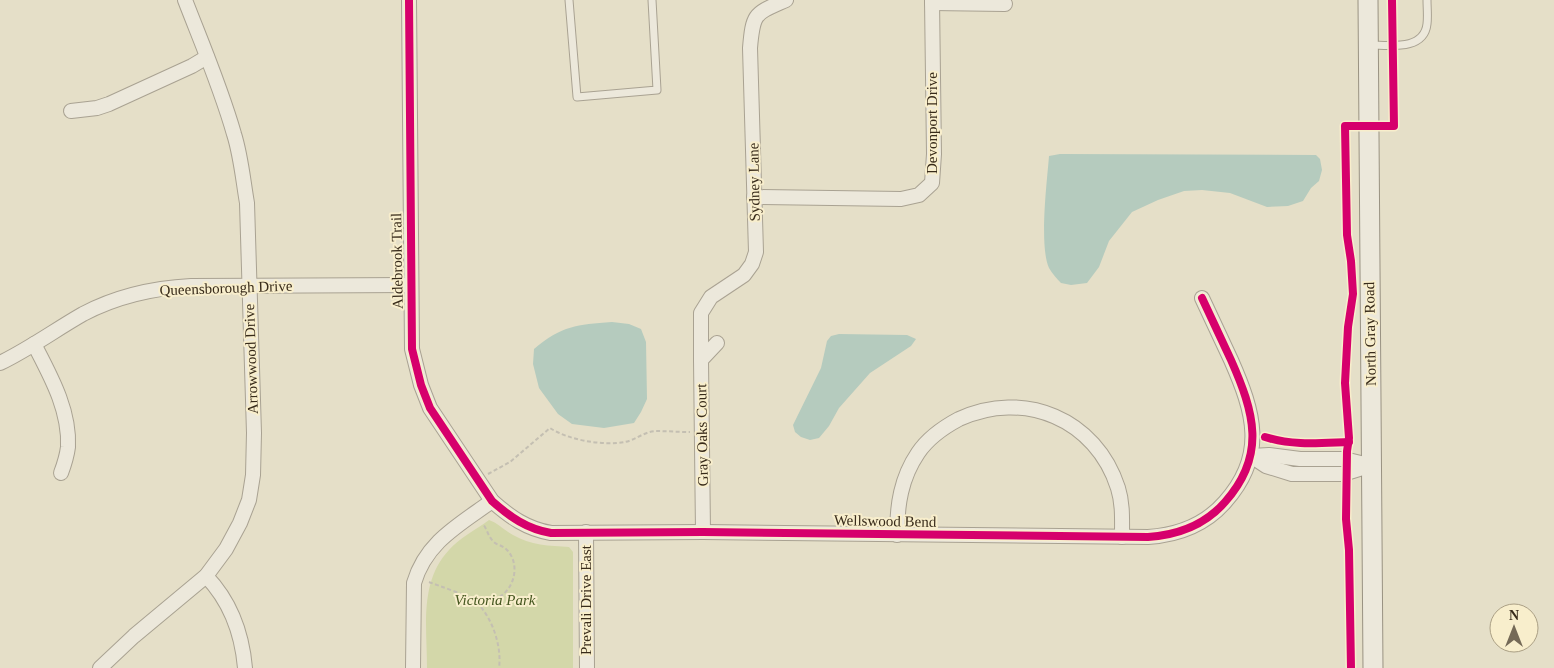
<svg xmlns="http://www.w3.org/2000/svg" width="1554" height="668" viewBox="0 0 1554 668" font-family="Georgia,serif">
	<rect width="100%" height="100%" fill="#e5dfc8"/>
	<path fill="#d3d7a9" d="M489,520C498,523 505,531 513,535C530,545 550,546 569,547L573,552V668H427C427,627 419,582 449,550C458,539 477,529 489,520Z"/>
	<g fill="#b5cbbe">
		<path d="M1060,154L1316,155L1320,159L1322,170L1319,181L1311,188L1303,201L1288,206L1267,207L1230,193L1202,190L1184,191L1158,200L1132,212L1109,241L1099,267L1087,283L1071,285L1061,283C1057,279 1052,273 1049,268C1039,246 1047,182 1049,156Z"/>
		<path d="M612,322L629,324L641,329L646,342L647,399L641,412L634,423L604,428L572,424L558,414L539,388L533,364L534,349C563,325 576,325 612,322Z"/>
		<polygon points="839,334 907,335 916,339 911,346 870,373 839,408 829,426 819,438 810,440 801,437 795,432 793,425 821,368 827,341 831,336"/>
	</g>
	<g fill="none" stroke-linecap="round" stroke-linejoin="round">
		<g stroke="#a9a292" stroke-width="9">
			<g id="lane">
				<polyline points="569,0 577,97 657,90 652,0"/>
				<path d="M1370,45C1389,45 1424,51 1427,24C1428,16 1427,8 1427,0"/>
			</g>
		</g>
		<g stroke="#a9a292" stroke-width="16">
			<g id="street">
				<path d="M409,0L412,349L421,385L430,408L492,501C510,517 527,529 551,533L703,532L1148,537C1178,535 1205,525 1225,502C1267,455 1254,412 1231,360C1221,339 1212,319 1202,298"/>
				<polyline points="932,3 1005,4"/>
				<polyline points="71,111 97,108 109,104 192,66 207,57"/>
				<polyline points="754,197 901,199 919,195 932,183 934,154 932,0"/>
				<path d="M34,344C50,375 70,410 68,447C67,455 64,465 61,473"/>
				<path d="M701,360V313L711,297L744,275L752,264L756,252L750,48C753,12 755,14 786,0"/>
				<path d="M0,363C29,349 55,330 83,314C117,296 153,288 191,286L411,285"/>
				<polyline points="1251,456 1266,466 1292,474 1343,474 1372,465"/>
				<polyline points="1251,456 1269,455 1300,459 1344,459 1369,465"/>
				<polyline points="586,532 587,668"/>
				<polyline points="703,532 701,360 717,343"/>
				<path d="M897,535C897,505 901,478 918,453C928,438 944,427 959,419C1024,389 1096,419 1118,488C1123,504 1122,520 1122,537"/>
				<path d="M206,576C231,602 242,633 245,668"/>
				<path d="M100,668L134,636L206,576L226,549L240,523L249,500L253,475L254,433L247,203C243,180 241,156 234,134C221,88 202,44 185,0"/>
				<path d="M413,668L414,583C426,542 459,525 492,501"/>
			</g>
		</g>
		<g stroke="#999282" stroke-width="21">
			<polyline id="secondary" points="1368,0 1373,668"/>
		</g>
		<g stroke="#c4bfb2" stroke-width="2" stroke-dasharray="4 2.5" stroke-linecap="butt">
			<path d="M488,474L510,462L550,428C568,440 603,446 625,442C635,440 644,432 655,431C666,431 678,432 690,432"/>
			<path d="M429,582C439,586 467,595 475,601C492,616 502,646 499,668"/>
			<path d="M474,600C481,600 491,601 497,598C515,590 521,563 506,549C502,545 496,545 493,541C488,536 487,529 483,524"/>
		</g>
		<use href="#lane" stroke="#ece8db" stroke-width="7"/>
		<use href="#street" stroke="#ece8db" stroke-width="14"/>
		<use href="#secondary" stroke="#ece8db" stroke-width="19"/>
		<g stroke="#f8eecc" stroke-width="11">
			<g id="cycleway">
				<path d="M409,0L412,349L421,385L430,408L492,501C510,517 527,529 551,533L703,532L1148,537C1178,535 1205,525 1225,502C1267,455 1254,412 1231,360C1221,339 1212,319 1202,298"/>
				<path d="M1265,437C1293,446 1320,443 1349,442"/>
				<polyline points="1351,668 1349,550 1346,519 1347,451 1349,438 1345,383 1348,327 1353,294 1351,261 1347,235 1345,126 1394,126 1392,0"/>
			</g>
		</g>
		<use href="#cycleway" stroke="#d6006c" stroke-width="8"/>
	</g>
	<g text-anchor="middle" stroke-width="4" stroke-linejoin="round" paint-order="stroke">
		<g font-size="15" fill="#382b1a" stroke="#f8eecc">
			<text transform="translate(932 123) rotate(-90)" y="5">Devonport Drive</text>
			<text transform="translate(754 182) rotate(-91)" y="5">Sydney Lane</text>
			<text transform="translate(397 261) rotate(-91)" y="5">Aldebrook Trail</text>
			<text transform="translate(226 288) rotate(-2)" y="5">Queensborough Drive</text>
			<text transform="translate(1370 334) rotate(-91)" y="5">North Gray Road</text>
			<text transform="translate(251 359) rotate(-92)" y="5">Arrowwood Drive</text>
			<text transform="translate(702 435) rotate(-91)" y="5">Gray Oaks Court</text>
			<text transform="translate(885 521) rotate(1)" y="5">Wellswood Bend</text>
			<text transform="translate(586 600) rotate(-90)" y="5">Prevali Drive East</text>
		</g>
		<g font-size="15" font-style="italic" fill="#45561f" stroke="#f8eecc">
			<text x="495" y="605">Victoria Park</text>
		</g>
	</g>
	<g transform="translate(1514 628)"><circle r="24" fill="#f8eecc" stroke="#aba085"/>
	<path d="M0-4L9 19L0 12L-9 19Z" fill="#756a57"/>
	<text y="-8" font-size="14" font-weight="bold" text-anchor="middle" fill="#382b1a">N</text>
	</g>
</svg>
